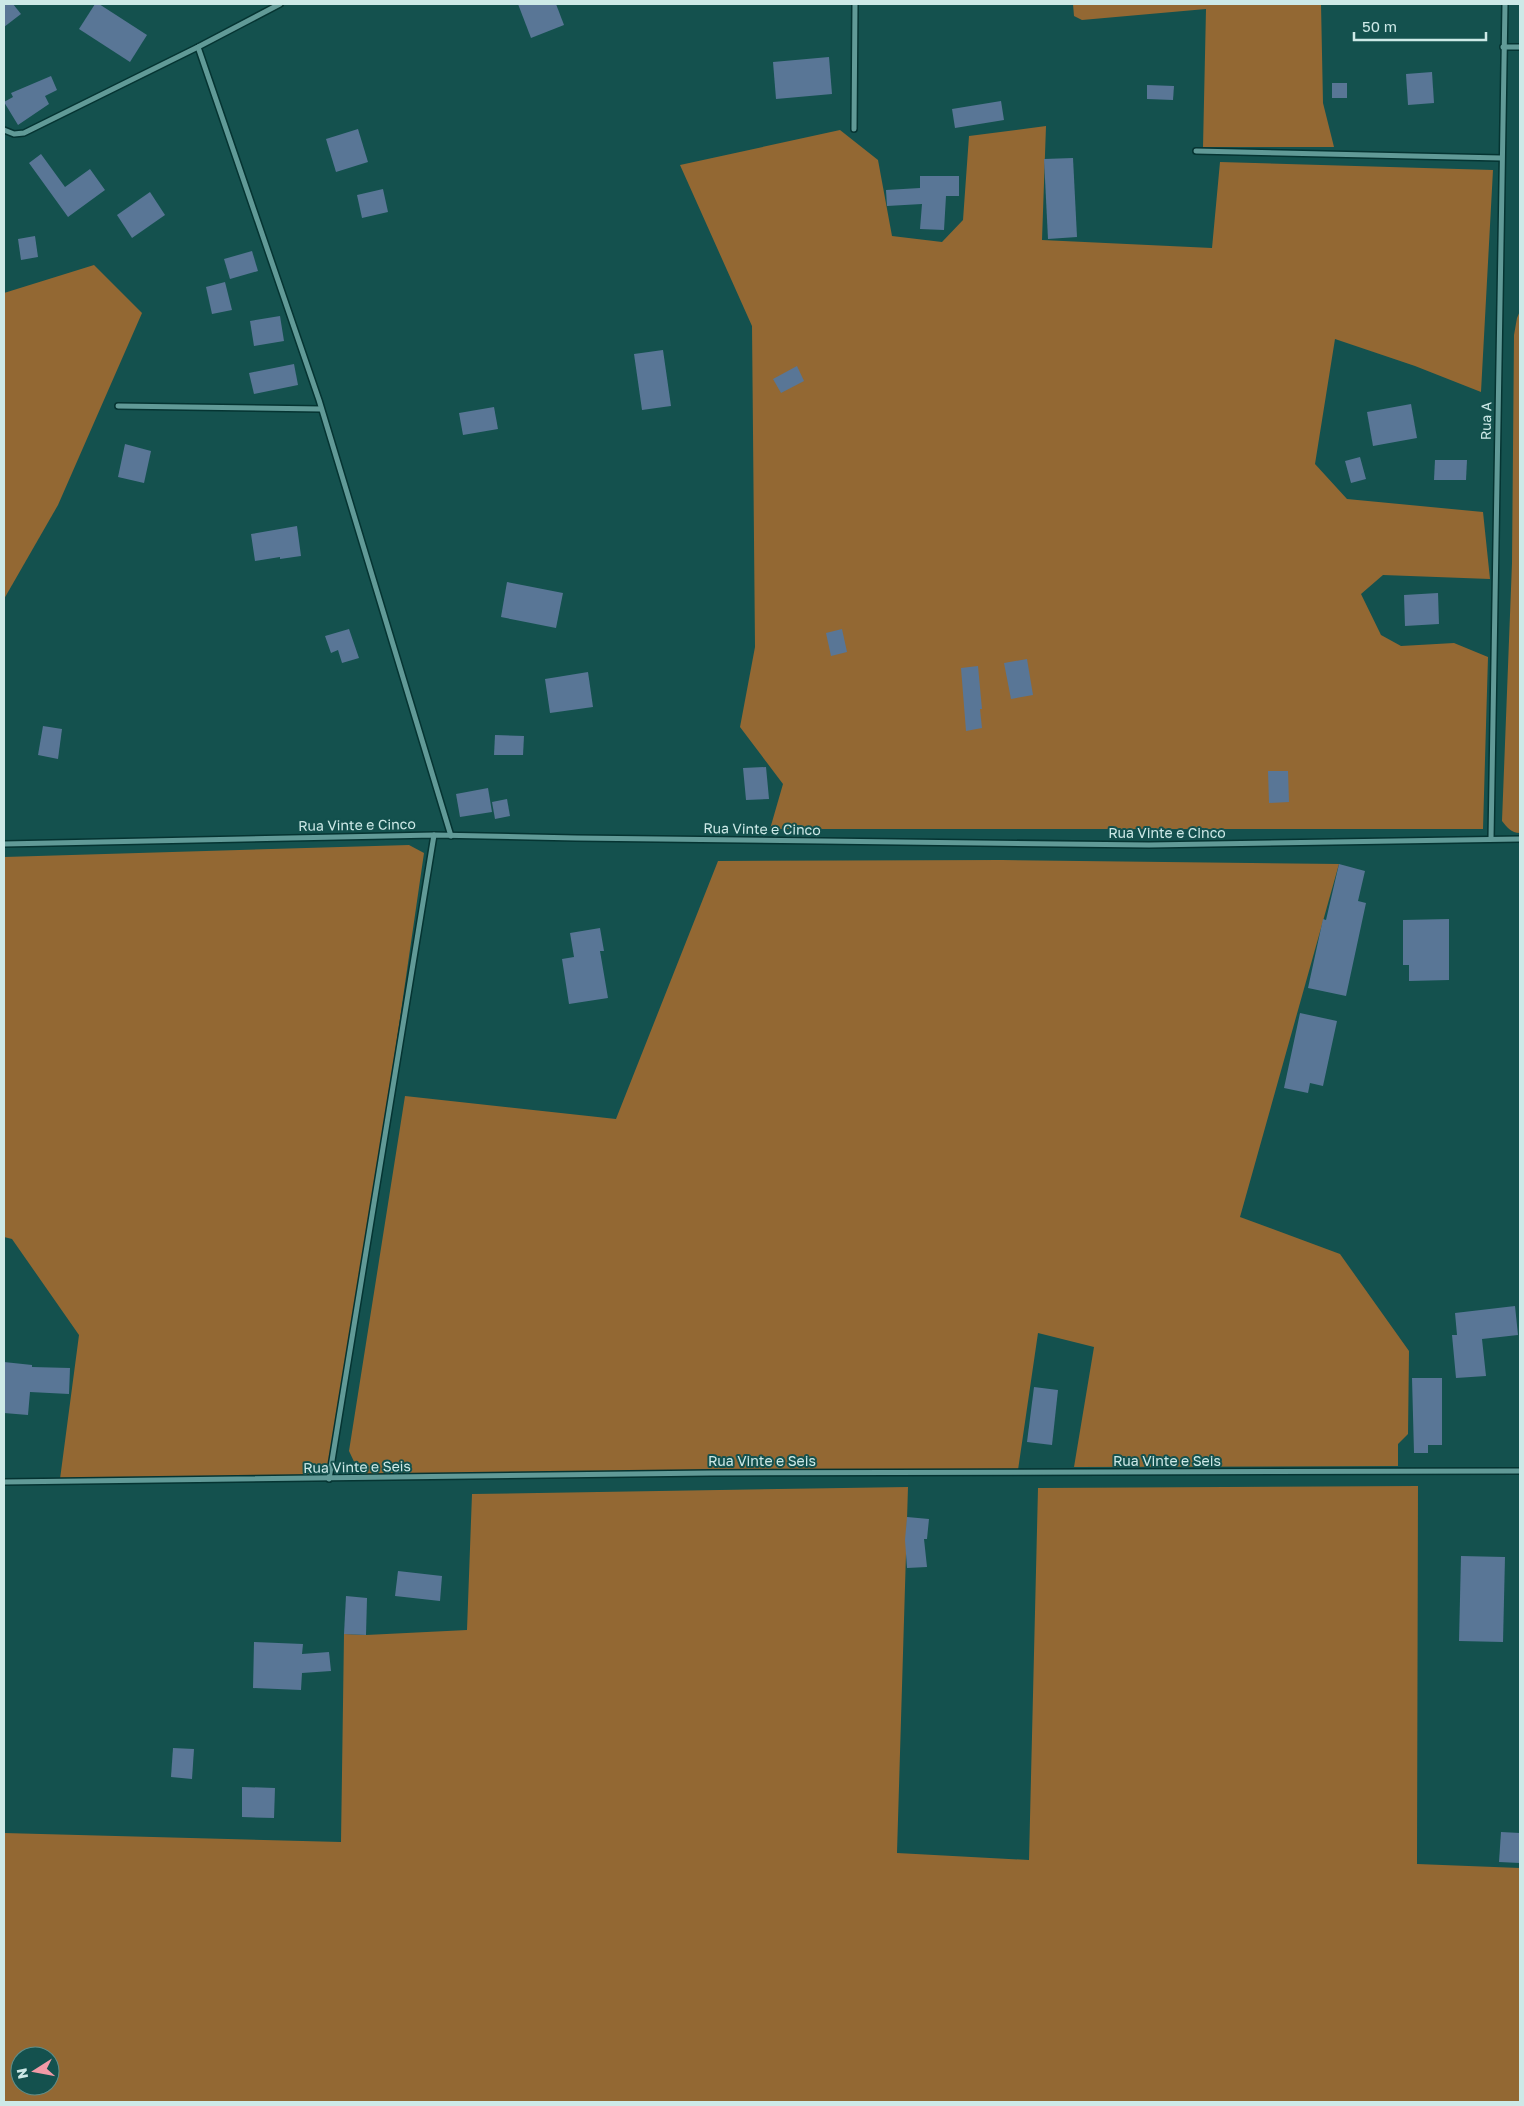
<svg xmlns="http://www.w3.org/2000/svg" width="1524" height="2106" viewBox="0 0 1524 2106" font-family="'Golos Text',sans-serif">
	<rect width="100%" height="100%" fill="#14514e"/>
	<g fill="#936833" fill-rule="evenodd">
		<polygon points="1073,4 1321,4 1323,103 1334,147 1203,147 1206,9 1082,20 1074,16"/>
		<polygon points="1046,126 1042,240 1212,248 1220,162 1493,170 1481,392 1415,366 1335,339 1315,464 1347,499 1483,512 1490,579 1383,575 1361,594 1381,635 1401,646 1454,643 1488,657 1483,829 770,829 783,784 740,727 755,647 752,326 680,165 840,130 878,160 892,236 942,242 963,220 969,136"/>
		<polygon points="94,265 142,313 58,505 4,599 4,293"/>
		<path d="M1520,311V833C1511,833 1507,827 1502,821L1512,563L1514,335L1517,318Z"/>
		<polygon points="409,845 424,853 396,1046 328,1472 322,1477 60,1479 79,1335 12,1239 4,1237 4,857"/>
		<polygon points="1002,860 1339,864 1240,1217 1340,1254 1409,1351 1408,1434 1398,1444 1398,1466 1074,1467 1094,1347 1038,1333 1018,1470 371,1477 358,1470 349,1451 405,1096 616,1119 718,861"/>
		<path d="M1418,1486L1417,1864L1520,1868V2102H4V1833L341,1842L344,1634L366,1635L467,1630L472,1494L908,1487L897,1853L1029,1860L1038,1488ZM20,2056H50V2086H20Z"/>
	</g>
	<g fill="#597696">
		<polygon points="4,4 13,4 21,14 4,27"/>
		<polygon points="95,4 99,4 147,35 130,62 79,29"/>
		<polygon points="518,4 556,4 564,25 531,38"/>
		<polygon points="829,57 832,94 776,99 773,62"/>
		<polygon points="1432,72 1434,103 1408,105 1406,74"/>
		<polygon points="51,76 57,90 45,96 49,104 18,125 4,102 13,97 11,93"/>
		<rect x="1332" y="83" width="15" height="15"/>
		<polygon points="1147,85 1174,86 1173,100 1147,99"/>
		<polygon points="1001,101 1004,120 955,128 952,109"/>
		<polygon points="358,129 368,162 336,172 326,139"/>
		<polygon points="41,154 65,187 90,169 105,190 68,217 29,163"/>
		<polygon points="1073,158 1077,237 1048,239 1044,159"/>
		<polygon points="920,176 959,176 959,196 946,196 944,230 920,229 922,204 887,206 886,190 920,188"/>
		<polygon points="383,189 388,212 362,218 357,195"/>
		<polygon points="150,192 165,215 132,238 117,215"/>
		<polygon points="35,236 38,257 21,260 18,239"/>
		<polygon points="252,251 258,271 230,279 224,259"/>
		<polygon points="225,282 232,310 212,314 206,287"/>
		<polygon points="280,316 284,341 254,346 250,321"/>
		<polygon points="663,350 671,406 642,410 634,354"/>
		<polygon points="294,364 298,385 254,394 249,373"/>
		<polygon points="797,366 804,381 781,393 773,379"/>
		<polygon points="1411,404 1417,438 1373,446 1367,412"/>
		<polygon points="494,407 498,429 463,435 459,413"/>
		<polygon points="125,444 151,451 144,483 118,477"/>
		<polygon points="1360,457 1366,479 1351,483 1345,461"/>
		<polygon points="1435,460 1467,460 1466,480 1434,480"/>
		<polygon points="297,526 301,556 280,559 280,557 255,561 251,534"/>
		<polygon points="507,582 563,593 556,628 501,617"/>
		<polygon points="1438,593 1439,624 1405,626 1404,595"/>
		<polygon points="349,629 359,658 342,663 338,650 331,653 325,636"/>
		<polygon points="842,629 847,652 831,656 826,633"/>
		<polygon points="1027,659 1033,695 1011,699 1004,663"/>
		<polygon points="978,666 982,709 980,709 982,728 966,731 961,668"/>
		<polygon points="588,672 593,707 550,713 545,679"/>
		<polygon points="43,726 62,729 58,759 38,755"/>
		<polygon points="495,735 524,736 523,755 494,755"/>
		<polygon points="766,767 769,799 746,800 743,768"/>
		<polygon points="1268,771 1288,771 1289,802 1269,803"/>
		<polygon points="488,788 492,812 460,817 456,794"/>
		<polygon points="507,799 510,816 495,819 492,802"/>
		<polygon points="1339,864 1365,871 1358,901 1366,903 1346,996 1308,988 1323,919 1326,920"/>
		<polygon points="1449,919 1449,980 1409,981 1409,965 1403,965 1403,920"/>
		<polygon points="600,928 604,951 600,951 608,998 569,1004 562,959 574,957 570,933"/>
		<polygon points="1300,1013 1337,1021 1323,1086 1310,1083 1308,1093 1284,1088"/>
		<polygon points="1515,1306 1518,1335 1482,1339 1486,1376 1456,1378 1452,1335 1457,1335 1455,1313"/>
		<polygon points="4,1362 32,1365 32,1367 70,1368 69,1394 30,1392 28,1415 4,1413"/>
		<polygon points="1412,1378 1442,1378 1442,1445 1428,1445 1428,1453 1414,1453"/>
		<polygon points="1034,1387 1058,1390 1052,1445 1027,1442"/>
		<polygon points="907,1517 929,1519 927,1539 924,1539 927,1567 907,1568 905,1540"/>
		<polygon points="1461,1556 1505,1557 1503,1642 1459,1641"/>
		<polygon points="398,1571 442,1576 440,1601 395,1596"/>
		<polygon points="346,1596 367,1598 366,1635 344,1634"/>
		<polygon points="254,1642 303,1644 302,1654 329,1652 331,1671 302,1673 301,1690 253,1688"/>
		<polygon points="173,1748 194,1749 192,1779 171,1777"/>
		<polygon points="242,1787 275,1788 274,1818 242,1817"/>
		<polygon points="1501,1832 1520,1833 1520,1863 1499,1862"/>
	</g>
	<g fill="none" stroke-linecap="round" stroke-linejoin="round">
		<g stroke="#053432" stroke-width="8">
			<g id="street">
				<polyline points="198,47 319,400 451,836"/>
				<polyline points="1503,47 1520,47"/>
				<polyline points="854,129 855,4"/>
				<polyline points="4,130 14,134 24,133 198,47 280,4"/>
				<polyline points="1196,151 1501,158"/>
				<polyline points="118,406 321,409"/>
				<polyline points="1491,839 1505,4"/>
				<polyline points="4,844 434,835 576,838 1149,845 1520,839"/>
				<polyline points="329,1479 434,835"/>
				<polyline points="4,1482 710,1473 1520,1471"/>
			</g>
		</g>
		<use href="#street" stroke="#619a97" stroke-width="5"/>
	</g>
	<g text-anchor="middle" stroke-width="4" stroke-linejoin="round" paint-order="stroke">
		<g font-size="14" fill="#cde9e7" stroke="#14514e">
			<text transform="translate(1486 421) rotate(-89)" y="5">Rua A</text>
			<text transform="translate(357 825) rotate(-1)" y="5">Rua Vinte e Cinco</text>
			<text transform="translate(762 829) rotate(1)" y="5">Rua Vinte e Cinco</text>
			<text x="1167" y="838">Rua Vinte e Cinco</text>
			<text x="762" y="1466">Rua Vinte e Seis</text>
			<text x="1167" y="1466">Rua Vinte e Seis</text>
			<text transform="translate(357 1467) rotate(-1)" y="5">Rua Vinte e Seis</text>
		</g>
	</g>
	<rect width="1524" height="2106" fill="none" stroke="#cde9e7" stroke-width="10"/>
	<g transform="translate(35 2071) rotate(259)"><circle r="24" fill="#14514e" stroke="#5e8e8b"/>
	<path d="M0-4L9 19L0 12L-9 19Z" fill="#f39aa7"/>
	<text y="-8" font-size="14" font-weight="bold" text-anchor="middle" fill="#cde9e7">N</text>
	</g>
	<path d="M1354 32v8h132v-8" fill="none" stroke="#cde9e7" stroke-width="2.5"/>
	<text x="1362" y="32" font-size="15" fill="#cde9e7" stroke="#14514e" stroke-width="4" paint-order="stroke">50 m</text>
</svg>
